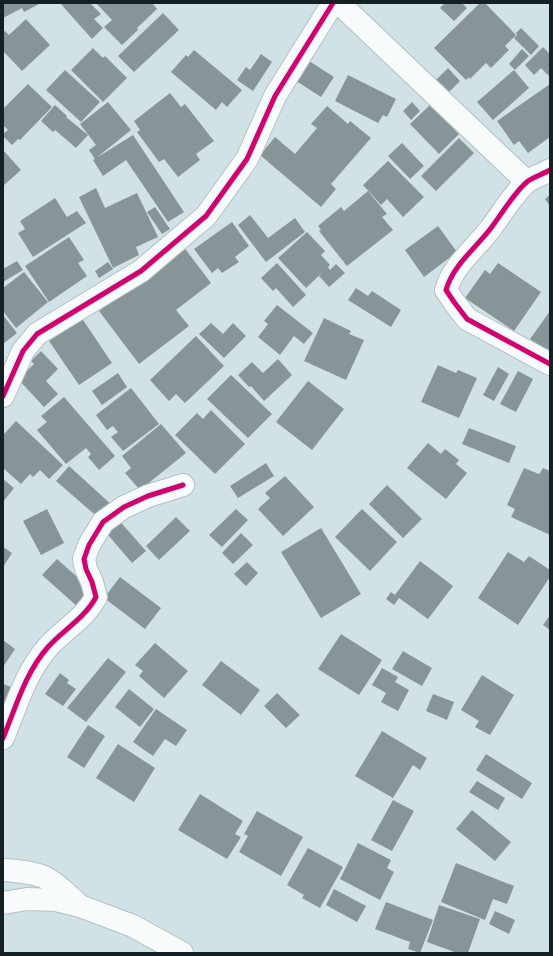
<svg xmlns="http://www.w3.org/2000/svg" width="553" height="956" viewBox="0 0 553 956" font-family="'Public Sans',sans-serif">
<rect width="100%" height="100%" fill="#d1e2e7"/>
<!-- building -->
<path fill="#889598" d="M 3,3 L 41,3 L 24,12 L 22,8 L 3,18 Z
M 60,3 L 90,3 L 101,14 L 94,19 L 103,28 L 92,39 Z
M 96,3 L 152,3 L 157,9 L 137,28 L 138,30 L 122,45 L 104,27 L 112,20 Z
M 445,3 L 462,3 L 467,8 L 454,21 L 440,8 Z
M 480,3 L 485,3 L 516,35 L 505,46 L 509,50 L 491,68 L 486,63 L 470,79 L 469,77 L 466,80 L 434,48 Z
M 163,13 L 179,30 L 134,72 L 118,56 Z
M 26,19 L 50,45 L 22,71 L 3,51 L 3,33 L 5,31 L 9,35 Z
M 521,28 L 539,46 L 531,55 L 514,38 L 517,35 L 516,33 Z
M 543,47 L 550,54 L 550,77 L 541,68 L 534,75 L 525,65 Z
M 93,48 L 103,58 L 105,56 L 127,78 L 103,102 L 71,70 Z
M 522,49 L 529,56 L 515,70 L 509,64 Z
M 194,50 L 242,90 L 227,107 L 222,102 L 216,110 L 171,72 L 186,55 L 188,57 Z
M 261,54 L 272,62 L 253,91 L 237,80 L 246,67 L 250,70 Z
M 303,57 L 334,77 L 321,97 L 290,77 Z
M 448,68 L 460,81 L 446,95 L 434,82 Z
M 65,70 L 100,102 L 81,122 L 46,90 Z
M 514,70 L 529,88 L 493,120 L 477,102 Z
M 348,75 L 396,99 L 387,117 L 383,115 L 378,123 L 335,101 Z
M 28,84 L 52,107 L 20,140 L 18,139 L 12,145 L 3,136 L 3,134 L 8,130 L 3,125 L 3,109 Z
M 550,84 L 550,137 L 528,153 L 519,141 L 514,145 L 497,121 Z
M 170,93 L 181,107 L 185,104 L 214,141 L 196,154 L 200,160 L 178,177 L 164,159 L 159,162 L 137,132 L 140,130 L 134,121 Z
M 108,102 L 131,130 L 95,159 L 89,150 L 96,145 L 80,124 Z
M 412,102 L 420,111 L 411,120 L 403,111 Z
M 55,105 L 67,116 L 66,117 L 88,135 L 76,148 L 55,130 L 53,132 L 41,121 Z
M 430,105 L 459,134 L 439,154 L 410,124 Z
M 327,106 L 348,124 L 350,121 L 371,138 L 331,184 L 336,189 L 321,207 L 260,155 L 275,137 L 295,154 L 317,128 L 311,124 Z
M 133,135 L 184,212 L 168,222 L 126,160 L 103,176 L 93,160 Z
M 459,138 L 474,153 L 436,191 L 421,176 Z
M 402,143 L 424,166 L 410,179 L 388,156 Z
M 3,150 L 21,170 L 3,186 Z
M 388,161 L 424,197 L 403,217 L 387,199 L 381,205 L 363,185 Z
M 96,188 L 105,208 L 137,193 L 158,237 L 136,247 L 139,255 L 113,268 L 79,197 Z
M 368,191 L 387,214 L 382,217 L 393,230 L 347,266 L 319,231 L 321,230 L 318,226 L 341,207 L 344,211 Z
M 550,195 L 550,206 L 545,199 Z
M 55,198 L 67,217 L 77,211 L 86,223 L 33,257 L 18,233 L 25,229 L 20,221 Z
M 155,207 L 170,229 L 162,234 L 147,212 Z
M 250,215 L 268,238 L 295,218 L 305,232 L 266,262 L 238,225 Z
M 232,222 L 249,246 L 235,257 L 239,262 L 222,273 L 218,268 L 212,273 L 194,249 Z
M 438,226 L 457,252 L 424,277 L 405,250 Z
M 307,232 L 325,251 L 321,255 L 330,265 L 328,267 L 330,270 L 336,264 L 345,273 L 329,287 L 319,276 L 327,268 L 306,288 L 278,258 Z
M 69,237 L 84,260 L 78,263 L 87,276 L 49,302 L 25,266 Z
M 183,246 L 211,283 L 176,310 L 189,326 L 139,364 L 99,311 Z
M 17,261 L 23,270 L 3,282 L 3,269 Z
M 108,262 L 113,269 L 99,278 L 95,271 Z
M 277,263 L 306,295 L 293,307 L 276,288 L 273,291 L 261,278 Z
M 498,263 L 541,292 L 514,331 L 465,298 L 485,270 L 490,274 Z
M 24,272 L 48,302 L 16,328 L 3,311 L 3,288 Z
M 356,288 L 368,296 L 372,291 L 401,310 L 391,327 L 348,300 Z
M 277,305 L 313,333 L 304,344 L 294,336 L 280,355 L 258,337 L 268,324 L 264,321 Z
M 550,311 L 550,353 L 530,339 Z
M 79,314 L 112,363 L 79,385 L 49,341 L 69,328 L 66,323 Z
M 3,315 L 17,333 L 3,344 Z
M 324,318 L 351,331 L 349,334 L 364,340 L 346,380 L 304,361 Z
M 211,323 L 223,334 L 233,323 L 246,336 L 224,358 L 199,334 Z
M 196,336 L 224,366 L 185,403 L 176,394 L 169,401 L 150,380 Z
M 41,351 L 58,369 L 46,381 L 58,394 L 44,407 L 18,379 L 34,364 L 31,361 Z
M 278,359 L 292,375 L 264,401 L 251,386 L 249,387 L 238,375 L 252,362 L 263,373 Z
M 438,365 L 456,373 L 458,370 L 477,378 L 459,418 L 421,402 Z
M 498,367 L 509,374 L 494,401 L 483,395 Z
M 518,371 L 533,379 L 516,412 L 500,404 Z
M 118,373 L 127,387 L 102,405 L 92,391 Z
M 231,375 L 272,414 L 248,438 L 207,399 Z
M 308,381 L 344,409 L 312,450 L 276,422 Z
M 131,388 L 159,424 L 123,451 L 111,437 L 118,432 L 113,426 L 107,430 L 96,415 Z
M 64,397 L 115,456 L 99,470 L 88,457 L 91,454 L 86,448 L 66,464 L 37,430 L 47,422 L 41,416 Z
M 211,410 L 245,444 L 215,474 L 175,435 L 197,413 L 203,419 Z
M 16,421 L 63,465 L 49,479 L 40,470 L 33,477 L 30,474 L 21,484 L 3,468 L 3,435 Z
M 161,424 L 186,453 L 140,490 L 125,473 L 131,468 L 122,456 Z
M 469,428 L 516,446 L 509,463 L 462,444 Z
M 428,443 L 441,454 L 445,449 L 459,460 L 456,464 L 467,473 L 446,499 L 407,468 Z
M 266,463 L 274,476 L 238,498 L 230,486 Z
M 69,466 L 113,506 L 101,520 L 56,481 Z
M 524,468 L 539,474 L 543,468 L 550,471 L 550,535 L 511,517 L 515,509 L 507,505 Z
M 285,476 L 314,507 L 283,536 L 258,509 L 270,498 L 265,493 Z
M 3,479 L 14,488 L 3,502 Z
M 387,485 L 422,519 L 403,538 L 369,504 Z
M 47,509 L 64,543 L 41,555 L 23,521 Z
M 236,509 L 248,520 L 222,547 L 209,535 Z
M 362,509 L 397,542 L 370,571 L 335,537 Z
M 116,517 L 146,551 L 132,563 L 103,529 Z
M 176,517 L 190,531 L 159,560 L 146,546 Z
M 321,528 L 361,594 L 321,618 L 281,552 Z
M 241,533 L 253,545 L 233,564 L 222,553 Z
M 3,547 L 12,553 L 3,567 Z
M 508,552 L 524,562 L 529,556 L 550,570 L 550,577 L 518,625 L 478,598 Z
M 57,559 L 94,592 L 79,608 L 42,575 Z
M 420,561 L 453,586 L 428,619 L 399,598 L 394,605 L 386,599 L 391,592 L 395,595 Z
M 247,562 L 258,573 L 246,586 L 234,574 Z
M 120,577 L 161,608 L 145,629 L 104,598 Z
M 550,615 L 550,630 L 543,625 Z
M 341,634 L 382,660 L 359,695 L 318,669 Z
M 3,640 L 15,649 L 3,667 Z
M 155,643 L 188,671 L 164,698 L 139,676 L 143,671 L 135,665 Z
M 403,651 L 432,668 L 422,686 L 392,669 Z
M 108,658 L 126,672 L 86,722 L 67,708 Z
M 221,661 L 260,690 L 241,715 L 202,685 Z
M 382,668 L 398,677 L 395,682 L 409,690 L 398,711 L 381,702 L 386,693 L 372,685 Z
M 60,673 L 69,680 L 67,683 L 76,689 L 63,706 L 45,694 Z
M 482,675 L 514,695 L 490,735 L 475,727 L 479,721 L 461,710 Z
M 3,684 L 14,688 L 3,718 Z
M 129,689 L 154,709 L 140,727 L 115,707 Z
M 277,693 L 300,715 L 286,728 L 264,706 Z
M 433,694 L 454,702 L 447,720 L 426,711 Z
M 156,709 L 187,730 L 176,746 L 165,739 L 153,756 L 133,742 Z
M 88,725 L 105,736 L 84,768 L 67,757 Z
M 382,731 L 427,758 L 420,770 L 413,765 L 393,798 L 355,776 Z
M 118,744 L 155,768 L 134,802 L 96,778 Z
M 486,754 L 532,783 L 522,799 L 476,770 Z
M 477,781 L 505,798 L 498,810 L 469,792 Z
M 200,794 L 243,821 L 235,834 L 241,837 L 227,859 L 178,830 Z
M 393,800 L 414,811 L 392,851 L 371,840 Z
M 472,810 L 511,842 L 495,861 L 456,829 Z
M 257,811 L 303,837 L 281,876 L 239,852 L 248,836 L 244,834 Z
M 358,843 L 391,860 L 387,868 L 394,872 L 380,900 L 340,879 Z
M 308,848 L 343,867 L 320,908 L 302,898 L 304,895 L 287,885 Z
M 456,863 L 514,886 L 507,904 L 493,899 L 485,920 L 441,902 Z
M 334,889 L 366,906 L 357,922 L 326,905 Z
M 386,902 L 433,920 L 420,953 L 408,949 L 410,942 L 375,929 Z
M 439,905 L 480,919 L 468,953 L 457,953 L 427,942 Z
M 495,911 L 515,920 L 509,934 L 489,924 Z"/>
<g fill="none" stroke-linecap="round" stroke-linejoin="round">
<!-- street casing -->
<g stroke="#b3c0c4" stroke-width="24">
<path id="street" d="M 339,3 L 527,182
M 550,170 C 543,174 534,177 528,181 C 515,191 501,215 491,228 C 476,248 453,265 446,290 L 454,302 L 467,319 L 550,364
M 3,396 L 23,351 L 37,334 L 141,271 L 206,216 L 247,159 L 275,96 L 333,3
M 3,738 C 16,707 25,673 48,647 C 63,630 85,618 96,597 L 92,582 L 86,569 L 84,559 L 89,545 L 103,522 L 124,507 L 148,496 L 183,485
M 3,870 C 17,871 33,872 46,878 C 58,884 69,896 79,905
M 3,903 L 27,899 L 56,900 L 80,906 L 133,926 L 182,953"/>
</g>
<!-- street -->
<use href="#street" stroke="#f8fbfb" stroke-width="22"/>
<!-- cycleway casing -->
<g stroke="#d5f5fd" stroke-width="8">
<path id="cycleway" d="M 550,170 C 543,174 534,177 528,181 C 515,191 501,215 491,228 C 476,248 453,265 446,290 L 454,302 L 467,319 L 550,364
M 3,396 L 23,351 L 37,334 L 141,271 L 206,216 L 247,159 L 275,96 L 333,3
M 3,738 C 16,707 25,673 48,647 C 63,630 85,618 96,597 L 92,582 L 86,569 L 84,559 L 89,545 L 103,522 L 124,507 L 148,496 L 183,485"/>
</g>
<!-- cycleway -->
<use href="#cycleway" stroke="#d6006c" stroke-width="5"/>
</g>
<!-- border -->
<rect width="553" height="956" fill="none" stroke="#142023" stroke-width="8"/>
</svg>
